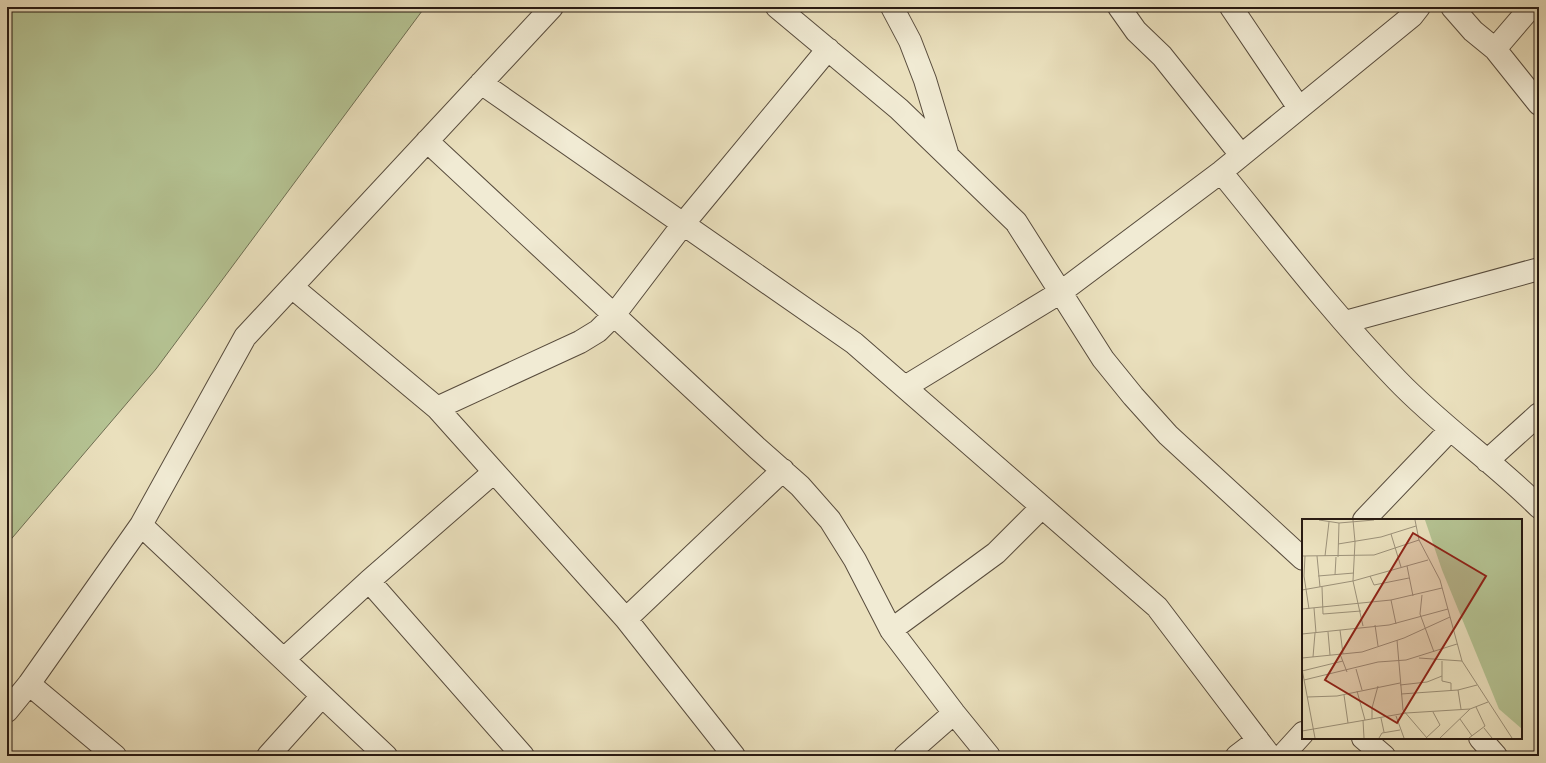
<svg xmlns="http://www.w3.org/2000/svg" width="1546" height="763" viewBox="0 0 1546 763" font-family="'IM FELL English',serif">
<rect width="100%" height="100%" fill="#eae0bd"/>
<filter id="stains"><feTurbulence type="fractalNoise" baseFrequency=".005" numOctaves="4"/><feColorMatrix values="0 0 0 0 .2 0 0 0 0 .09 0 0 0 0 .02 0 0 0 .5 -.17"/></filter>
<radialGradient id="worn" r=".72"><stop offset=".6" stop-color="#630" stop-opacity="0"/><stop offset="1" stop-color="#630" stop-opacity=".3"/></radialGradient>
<!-- green -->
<path fill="#b5c393" stroke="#6e6e52" d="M 7,7 L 425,7 L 156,369 L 7,544 Z"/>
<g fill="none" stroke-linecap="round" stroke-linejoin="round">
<!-- minor casing -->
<g stroke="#584c3d" stroke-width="24">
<path id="minor" d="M 777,7 L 899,109 L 1016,222 L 1103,359 L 1133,396 L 1168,435 L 1303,559
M 892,7 L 910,41 L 925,80 L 947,153
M 1119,7 L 1136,31 L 1162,56 L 1241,155
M 1231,7 L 1299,108
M 1452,7 L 1473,31 L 1495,49 L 1539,104
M 1495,49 L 1531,7
M 481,83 L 854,343 L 1157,607 L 1270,756
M 427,141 L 757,448 L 800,486 L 830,520 L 855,560 L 891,630 L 954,713 L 989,756
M 1221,172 C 1278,242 1334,315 1397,380 C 1441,426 1494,462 1539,507
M 292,287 L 437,408 L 626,619 L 734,756
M 1345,322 L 1539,269
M 905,387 L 1061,292 L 1221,172 L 1412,16 L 1419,7
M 437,408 L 580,342 L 598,331 L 614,315 L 684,223 L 828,49
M 1487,461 L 1539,414
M 1364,520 L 1450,430
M 141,525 L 386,756
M 369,581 L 523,756
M 626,619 L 783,470
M 891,630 L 996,553 L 1042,507
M 284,659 L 369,581 L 494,472
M 29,684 L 115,756
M 7,711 L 29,684 L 141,525 L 245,337 L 552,7
M 1363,738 L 1384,756
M 1480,738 L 1496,756
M 268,756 L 322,696
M 905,756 L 954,713
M 1237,756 L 1258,740
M 1282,756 L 1303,733"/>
</g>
<!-- minor -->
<use href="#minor" stroke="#f1ebd4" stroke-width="22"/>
</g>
<!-- overview -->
<g transform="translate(1302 519)">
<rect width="220" height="220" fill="#eae0bd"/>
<path d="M 123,1 L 220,1 L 220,210 L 197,190 L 140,51 Z" fill="#b5c393"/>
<path fill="none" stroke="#9c9179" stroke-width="1" d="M 17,1 L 37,4 L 72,1M 113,1 L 117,21 L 138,61 L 160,142 L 210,219M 89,15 L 99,48M 36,25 L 79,18 L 114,7M 0,37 L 72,36 L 117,21M 3,37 L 2,57 L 7,90M 15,37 L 18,68M 23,37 L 27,3M 36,38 L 37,4M 105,47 L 111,77M 33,56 L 34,38M 16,57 L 52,54M 68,57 L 72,66 L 107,59M 20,68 L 21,95 L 59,92M 0,71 L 51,62 L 53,23 L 51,1M 120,76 L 118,95 L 132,133M 89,81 L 94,105M 12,89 L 14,114M 0,90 L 89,81 L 140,69M 73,106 L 76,127M 61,107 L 51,62 L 126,41M 38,111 L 41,135M 26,113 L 28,136M 0,115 L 87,106 L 146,90M 95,121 L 101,191 L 125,219M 38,135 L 45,153M 11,138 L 13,114M 0,139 L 60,133 L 102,119 L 148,98M 117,139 L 160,142M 140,142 L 140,162 L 149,164 L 149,172M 0,150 L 13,219M 54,150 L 60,171M 0,152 L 41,142M 2,161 L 76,143 L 104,141 L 155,125M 98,166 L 125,163 L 140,157M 156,171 L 159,190M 55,172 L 63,201M 99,175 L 156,171 L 175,166M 42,176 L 46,204M 5,178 L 35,177 L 98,164M 94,197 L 102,219M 79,199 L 82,213M 70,200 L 70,189 L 76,167M 158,200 L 170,217M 61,201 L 62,219M 182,209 L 190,219M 0,212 L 104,194 L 168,190 L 186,183M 77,219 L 80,214 L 98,211M 124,219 L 138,206 L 131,193M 138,219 L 168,190M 167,219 L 183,207 L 174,188"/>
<path fill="#8f2418" fill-opacity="0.15" stroke="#8f2418" stroke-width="2" d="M 111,14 L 184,57 L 95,204 L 23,161 Z"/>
<rect width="220" height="220" fill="none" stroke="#281a12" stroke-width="2"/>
</g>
<!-- margin -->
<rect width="1546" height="763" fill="none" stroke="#eae0bd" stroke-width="24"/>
<rect x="8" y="8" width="1530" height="747" fill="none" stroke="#281a12" stroke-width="2"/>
<rect x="12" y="12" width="1522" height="739" fill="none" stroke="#281a12"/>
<rect width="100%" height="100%" filter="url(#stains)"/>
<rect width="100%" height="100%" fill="url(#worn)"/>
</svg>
